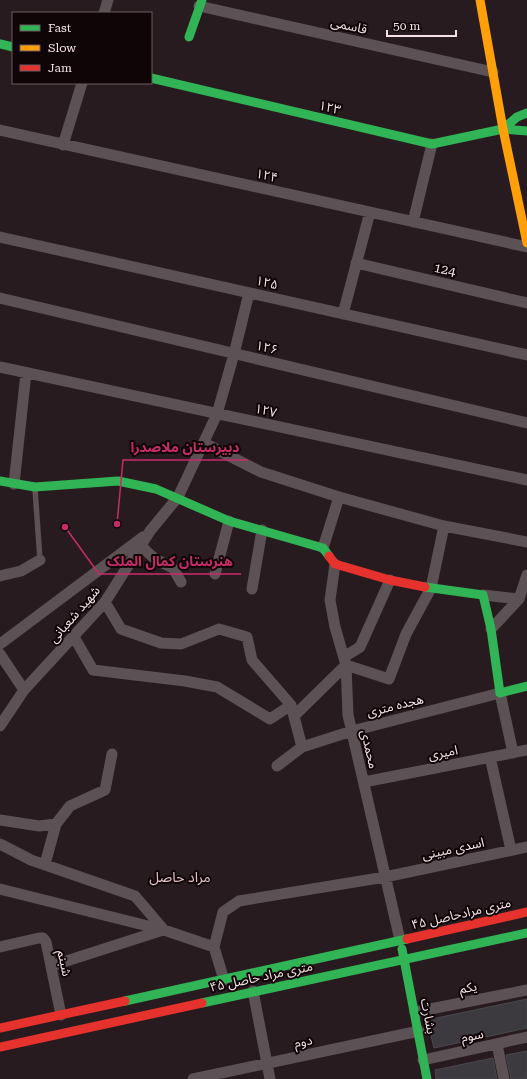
<svg xmlns="http://www.w3.org/2000/svg" width="527" height="1079" viewBox="0 0 527 1079" font-family="'Roboto Serif','Noto Sans Arabic',serif">
<rect width="100%" height="100%" fill="#281b1f"/>
<!-- building -->
<path fill="#3c3a3f" stroke="#49494d" d="M 527,999 L 527,1028 L 434,1048 L 427,1020 Z
M 527,1051 L 527,1079 L 511,1079 L 506,1055 Z
M 493,1058 L 497,1079 L 436,1079 L 435,1070 Z"/>
<g fill="none" stroke-linecap="round" stroke-linejoin="round">
<!-- lane -->
<path stroke="#5c5154" stroke-width="5.5" d="M 35,489 L 40,560"/>
<!-- street -->
<path stroke="#5c5154" stroke-width="11" d="M 199,6 L 493,72
M 104,13 L 108,0
M 0,130 L 527,247
M 63,145 L 82,83
M 413,222 L 432,144
M 0,237 L 527,355
M 356,263 L 527,303
M 0,298 L 527,423
M 343,314 L 370,212
M 0,367 L 527,480
M 204,443 L 261,472 L 339,497
M 14,484 L 26,373
M 141,546 L 155,559 L 173,568 L 181,582
M 323,548 L 339,497 L 444,526 L 527,542
M 335,564 L 330,600 L 335,627 L 346,665 L 348,715 L 400,940
M 215,574 L 229,521
M 0,576 L 21,571 L 40,560
M 252,589 L 262,530
M 483,595 L 519,599 L 491,629
M 519,599 L 527,575
M 105,602 L 121,629 L 161,643 L 181,644 L 219,629 L 247,637 L 252,660 L 291,705 L 302,747
M 74,637 L 93,670 L 185,681 L 217,687 L 270,719 L 291,705
M 0,644 L 143,537
M 0,654 L 24,690
M 344,657 L 360,647 L 390,580
M 294,716 L 346,665 L 389,679 L 406,634 L 431,588 L 444,526
M 0,726 L 24,690 L 105,602 L 150,531 L 178,497 L 217,414 L 234,354 L 249,293
M 490,757 L 511,850
M 277,766 L 302,747 L 352,731 L 500,693 L 513,753
M 364,782 L 527,750
M 0,820 L 39,826 L 56,824 L 70,806 L 105,790 L 112,754
M 0,844 L 31,860 L 135,896 L 164,930
M 45,864 L 56,824
M 0,889 L 164,930 L 214,947 L 224,980
M 0,947 L 39,938 L 43,938 L 46,942 L 61,1015
M 214,947 L 223,912 L 239,901 L 385,877 L 527,847
M 51,966 L 163,930
M 253,991 L 270,1079
M 415,1012 L 527,990
M 497,1044 L 504,1079
M 423,1060 L 527,1037
M 193,1079 L 419,1031"/>
<!-- fast -->
<path stroke="#30b455" stroke-width="9" d="M 189,37 L 202,0
M 0,44 L 13,47
M 151,78 L 432,144 L 503,129 L 527,131
M 503,129 L 517,117 L 527,113
M 0,481 L 35,487 L 118,481 L 156,489 L 229,521 L 323,548 L 329,556
M 425,587 L 483,595 L 491,629 L 500,693 L 527,686
M 402,949 L 427,1079
M 125,1001 L 407,939
M 202,1003 L 527,933"/>
<!-- slow -->
<path stroke="#ff9f0a" stroke-width="9" d="M 480,0 L 503,129 L 527,243"/>
<!-- jam -->
<path stroke="#e5322d" stroke-width="9" d="M 329,556 L 335,564 L 390,580 L 425,587
M 407,939 L 527,912
M 0,1028 L 125,1001
M 0,1047 L 202,1003"/>
</g>
<g text-anchor="middle" stroke-width="4" stroke-linejoin="round" paint-order="stroke">
<!-- street labels -->
<g font-size="13" fill="#f4e2e6" stroke="#0f0507">
<text transform="translate(349 25) rotate(13)" y="5">قاسمی</text>
<text transform="translate(330 107) rotate(13)" y="5">۱۲۳</text>
<text transform="translate(267 175) rotate(12)" y="5">۱۲۴</text>
<text transform="translate(445 269) rotate(13)" y="5">124</text>
<text transform="translate(267 282) rotate(13)" y="5">۱۲۵</text>
<text transform="translate(267 347) rotate(13)" y="5">۱۲۶</text>
<text transform="translate(266 410) rotate(12)" y="5">۱۲۷</text>
<text transform="translate(74 614) rotate(-49)" y="5">شهید شعبانی</text>
<text transform="translate(395 705) rotate(-14)" y="5">هجده متری</text>
<text transform="translate(370 749) rotate(77)" y="5">محمدی</text>
<text transform="translate(443 752) rotate(-11)" y="5">امیری</text>
<text transform="translate(453 848) rotate(-12)" y="5">اسدی مبینی</text>
<text transform="translate(461 913) rotate(-13)" y="5">۴۵ متری مرادحاصل</text>
<text transform="translate(65 963) rotate(78)" y="5">شبنم</text>
<text transform="translate(261 976) rotate(-12)" y="5">۴۵ متری مراد حاصل</text>
<text transform="translate(468 987) rotate(-11)" y="5">یکم</text>
<text transform="translate(429 1016) rotate(79)" y="5">بشارت</text>
<text transform="translate(472 1035) rotate(-12)" y="5">سوم</text>
<text transform="translate(303 1041) rotate(-12)" y="5">دوم</text>
</g>
<!-- neighbourhood labels -->
<g font-size="14" fill="#e4c1c8" stroke="#0f0507">
<text x="180" y="882">مراد حاصل</text>
</g>
</g>
<!-- callouts -->
<path fill="none" stroke="#c72c69" stroke-width="1.5" d="M117 524L123 460H248M65 527L99 574H241"/>
<g fill="#c72c69" stroke="#0f0507" stroke-width="1.5">
<circle cx="117" cy="524" r="4"/>
<circle cx="65" cy="527" r="4"/>
</g>
<g font-size="14" text-anchor="middle" font-weight="bold" fill="#c72c69" stroke="#0f0507" stroke-width="4" stroke-linejoin="round" paint-order="stroke">
<text x="185" y="452">دبیرستان ملاصدرا</text>
<text x="170" y="566">هنرستان کمال الملک</text>
</g>
<!-- legend -->
<rect x="12" y="12" width="140" height="72" fill="#0f0507" stroke="#6b5d60"/>
<rect x="20" y="25" width="20" height="6" fill="#30b455" stroke="#6b5d60"/>
<text x="48" y="32" font-size="12" fill="#f4e2e6">Fast</text>
<rect x="20" y="45" width="20" height="6" fill="#ff9f0a" stroke="#6b5d60"/>
<text x="48" y="52" font-size="12" fill="#f4e2e6">Slow</text>
<rect x="20" y="65" width="20" height="6" fill="#e5322d" stroke="#6b5d60"/>
<text x="48" y="72" font-size="12" fill="#f4e2e6">Jam</text>
<!-- scale -->
<path d="M387 30v6h69v-6" fill="none" stroke="#f4e2e6" stroke-width="2"/>
<text x="393" y="30" font-size="12" fill="#f4e2e6" stroke="#0f0507" stroke-width="3" paint-order="stroke">50 m</text>
</svg>
